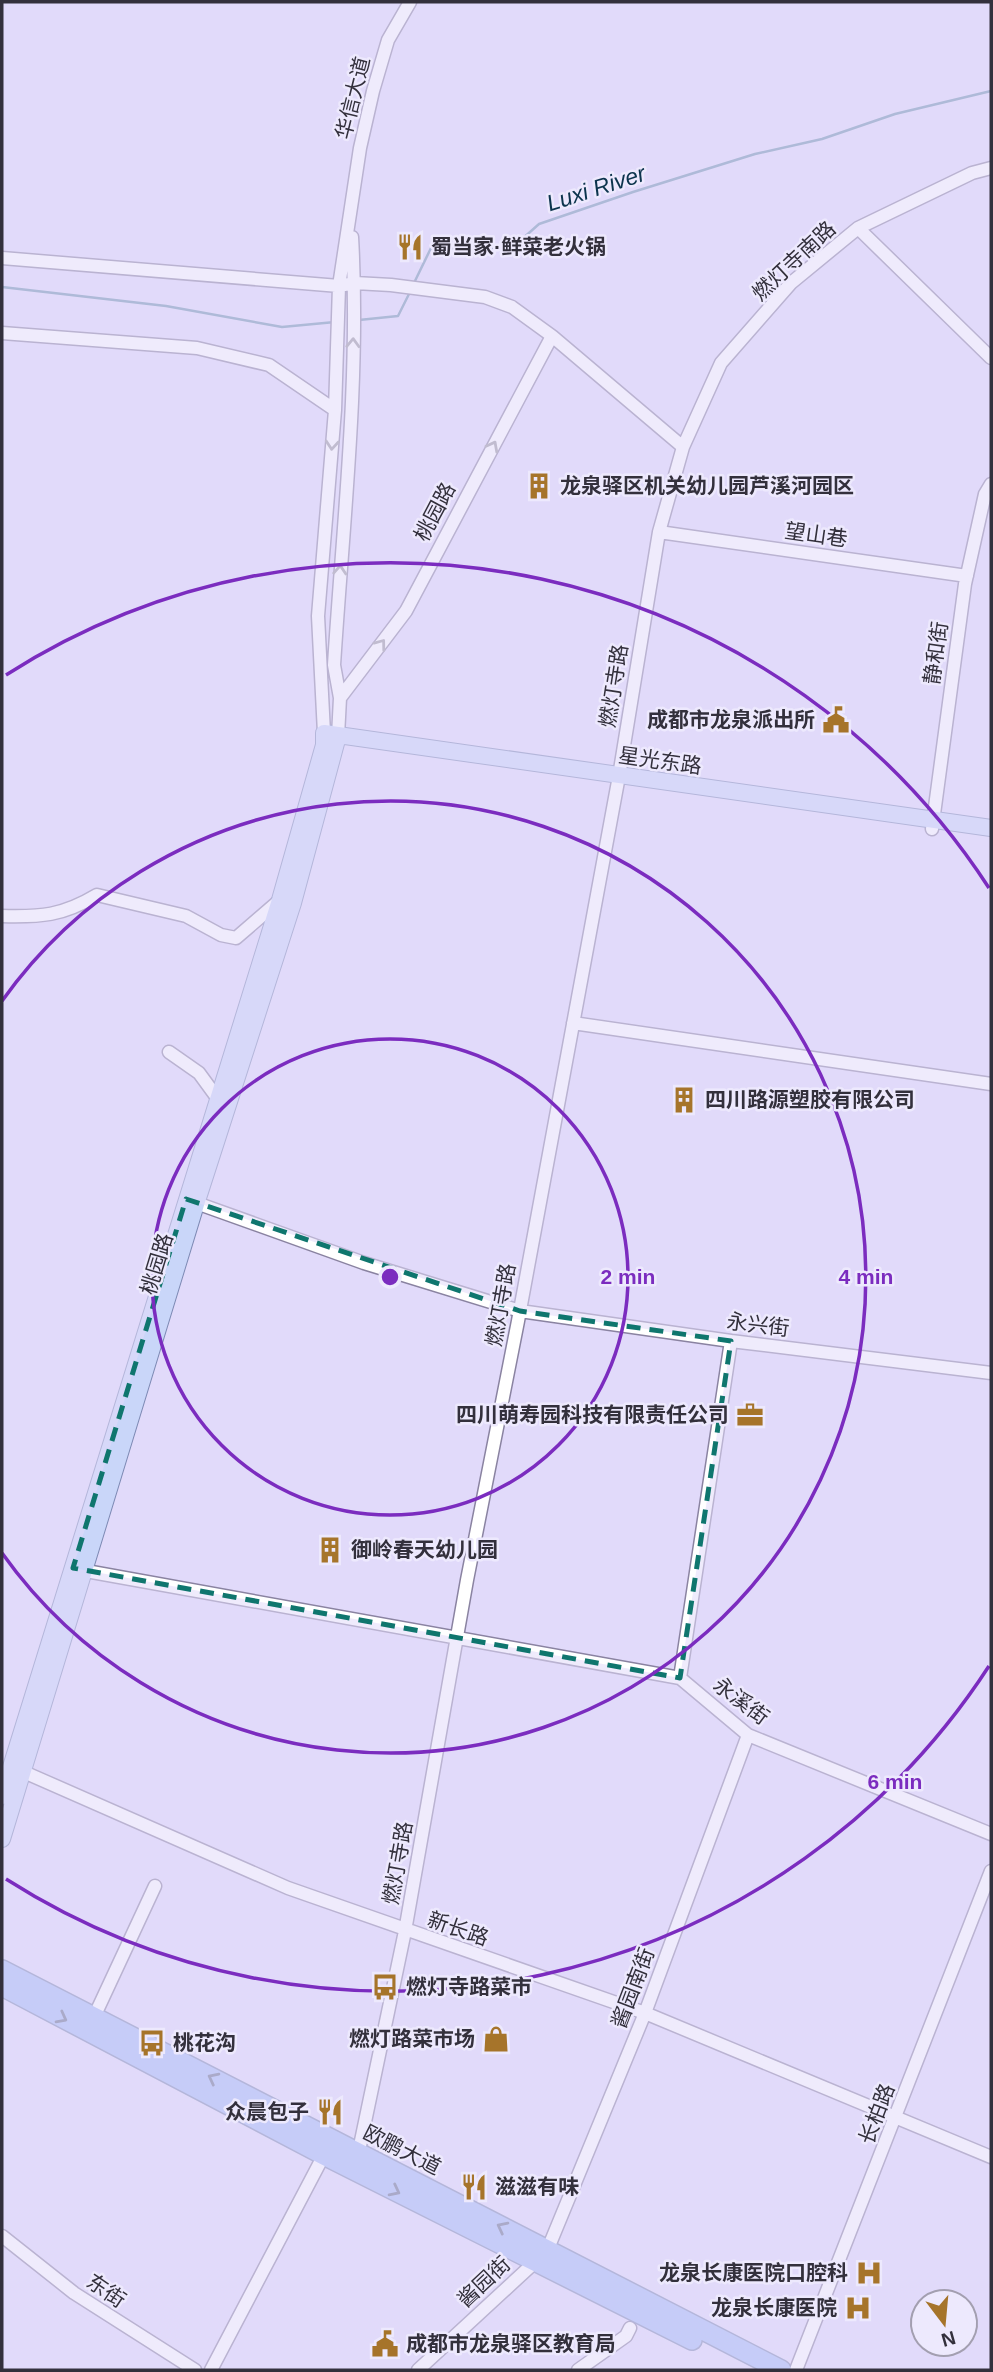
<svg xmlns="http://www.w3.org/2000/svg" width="993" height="2372" viewBox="0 0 993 2372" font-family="Arial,'Noto Sans SC',sans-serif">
<rect width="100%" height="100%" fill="#e1dafa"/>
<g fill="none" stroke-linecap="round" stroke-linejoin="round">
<!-- stream -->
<path stroke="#7092af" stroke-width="2.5" d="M 414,283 L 431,248 L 511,249 L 539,224 L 633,192 L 755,154 L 822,139 L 895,114 L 991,91
M 2,287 L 166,306 L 282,327 L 335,322
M 359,320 L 398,316 L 410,292"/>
<!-- minor casing -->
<g stroke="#8a83a1" stroke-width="15">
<path id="minor" d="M 858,228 L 991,358
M 2,258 L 339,286 L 355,283 L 391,285 L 485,297 L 512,307 L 552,336 L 683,447
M 2,333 L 197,348 L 269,365 L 335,410
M 659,532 L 967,576
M 340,698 L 406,611 L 552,336
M 324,733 L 318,616 L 335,410 L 339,286 L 360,148 L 373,91 L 388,40 L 410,2
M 338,736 L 340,698 L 334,665 C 343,523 360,379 352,237
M 932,829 L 965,584 L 985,494 L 991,484
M 2,916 C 41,917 62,916 97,895 L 186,916 L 221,935 L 236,938 L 280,900
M 573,1023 L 991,1084
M 169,1052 L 199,1073 L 218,1099
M 188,1200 L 364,1263 L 520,1311 L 731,1341 L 991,1373
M 75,1569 L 680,1678 L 748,1735 L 991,1834
M 680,1678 L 731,1341
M 17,1769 L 288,1888 L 645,2013 L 991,2157
M 94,2017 L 155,1886
M 357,2160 L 405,1931 L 467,1580 L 518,1321 L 619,776 L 659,532 L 683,447 L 721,363 L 791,283 L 858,228 L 972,173 L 991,168
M 2,2236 L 74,2293 L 195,2370
M 211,2370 L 326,2151
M 418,2370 L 547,2251 L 645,2013 L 748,1735
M 578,2370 L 626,2336 L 630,2328
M 796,2370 L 991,1871"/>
</g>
<!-- major casing -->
<g stroke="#7d8ab4" stroke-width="18">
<path id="major" d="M 2,1796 L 280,900 L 324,745 L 324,733 L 991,828
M 2,1839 L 197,1201 L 293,903 L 338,736"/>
</g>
<!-- highway casing -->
<g stroke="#7d8ab4" stroke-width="22">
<path id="highway" d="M 2,1970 L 781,2370
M 2,1986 L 324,2155 L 692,2340"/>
</g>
<!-- minor -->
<use href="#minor" stroke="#fff" stroke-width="12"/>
<!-- major -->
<use href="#major" stroke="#c9d6f9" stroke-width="16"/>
<!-- highway -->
<use href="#highway" stroke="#a5bbf5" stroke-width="19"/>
</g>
<!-- one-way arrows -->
<defs><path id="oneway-chevron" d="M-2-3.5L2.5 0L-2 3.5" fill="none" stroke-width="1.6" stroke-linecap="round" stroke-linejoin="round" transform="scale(1.75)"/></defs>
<g stroke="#99989e">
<use href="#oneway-chevron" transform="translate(353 343) rotate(-88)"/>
<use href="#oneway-chevron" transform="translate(332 445) rotate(95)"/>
<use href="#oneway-chevron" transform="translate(493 446) rotate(-62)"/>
<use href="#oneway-chevron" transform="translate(340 570) rotate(-86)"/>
<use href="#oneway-chevron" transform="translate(381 644) rotate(-53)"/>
</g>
<g stroke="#666f8f">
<use href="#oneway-chevron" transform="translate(62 2018) rotate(28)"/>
<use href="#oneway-chevron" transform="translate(213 2078) rotate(-153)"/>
<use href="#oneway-chevron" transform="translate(395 2191) rotate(27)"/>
<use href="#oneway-chevron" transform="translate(502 2227) rotate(-153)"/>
</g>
<!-- marked area -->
<path d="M0 0H993V2372H0ZM 186,1199 L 520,1311 L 731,1341 L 680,1678 L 73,1568 Z" fill="#e1dafa" fill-opacity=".55" fill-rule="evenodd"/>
<path fill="none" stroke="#0f766e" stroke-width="5" stroke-dasharray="14 9" stroke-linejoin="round" d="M 186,1199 L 520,1311 L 731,1341 L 680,1678 L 73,1568 Z"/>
<!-- distance rings -->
<g fill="none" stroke="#7b2cbf" stroke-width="3.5">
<circle cx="390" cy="1277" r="238"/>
<path d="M2 1001A476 476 0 1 1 2 1553"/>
<path d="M989 1666A714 714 0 0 1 6 1879M6 675A714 714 0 0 1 989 888"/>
</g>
<!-- icons -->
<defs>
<g id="restaurant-bare" transform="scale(2.1)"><path d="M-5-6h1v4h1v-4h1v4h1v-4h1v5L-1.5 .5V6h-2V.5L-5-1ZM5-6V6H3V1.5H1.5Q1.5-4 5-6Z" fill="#a6742a" stroke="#ede9fd" stroke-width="2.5" paint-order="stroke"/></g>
<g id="building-bare" transform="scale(2.1)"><path d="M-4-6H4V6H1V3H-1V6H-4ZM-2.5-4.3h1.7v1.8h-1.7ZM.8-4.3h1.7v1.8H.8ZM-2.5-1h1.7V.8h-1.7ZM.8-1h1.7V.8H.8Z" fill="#a6742a" stroke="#ede9fd" stroke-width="2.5" paint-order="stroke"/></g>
<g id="civic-bare" transform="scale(2.1)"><path d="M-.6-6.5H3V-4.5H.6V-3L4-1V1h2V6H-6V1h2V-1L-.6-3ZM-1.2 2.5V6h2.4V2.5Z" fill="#a6742a" stroke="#ede9fd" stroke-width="2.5" paint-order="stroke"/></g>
<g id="office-bare" transform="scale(2.1)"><path d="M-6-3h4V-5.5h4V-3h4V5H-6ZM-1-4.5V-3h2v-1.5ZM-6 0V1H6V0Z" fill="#a6742a" stroke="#ede9fd" stroke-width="2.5" paint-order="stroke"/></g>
<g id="bus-bare" transform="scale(2.1)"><path d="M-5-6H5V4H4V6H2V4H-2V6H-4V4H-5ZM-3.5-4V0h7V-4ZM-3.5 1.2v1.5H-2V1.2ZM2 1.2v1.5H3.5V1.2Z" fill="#a6742a" stroke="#ede9fd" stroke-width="2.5" paint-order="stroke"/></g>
<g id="shop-bare" transform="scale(2.1)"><path d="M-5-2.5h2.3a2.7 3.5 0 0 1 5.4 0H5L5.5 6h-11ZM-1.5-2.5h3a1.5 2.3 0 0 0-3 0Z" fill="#a6742a" stroke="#ede9fd" stroke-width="2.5" paint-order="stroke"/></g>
<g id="hospital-bare" transform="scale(2.1)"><path d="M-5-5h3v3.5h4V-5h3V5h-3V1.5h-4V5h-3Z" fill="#a6742a" stroke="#ede9fd" stroke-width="2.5" paint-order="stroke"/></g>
</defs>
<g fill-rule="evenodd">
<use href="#restaurant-bare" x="410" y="247"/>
<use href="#building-bare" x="539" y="486"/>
<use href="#civic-bare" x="836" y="720"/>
<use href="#building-bare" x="684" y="1100"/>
<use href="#office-bare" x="750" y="1415"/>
<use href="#building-bare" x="330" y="1550"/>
<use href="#bus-bare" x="385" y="1987"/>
<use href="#shop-bare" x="496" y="2039"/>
<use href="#bus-bare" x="152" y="2043"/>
<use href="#restaurant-bare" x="330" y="2112"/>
<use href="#restaurant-bare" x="474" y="2187"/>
<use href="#hospital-bare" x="869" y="2273"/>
<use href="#hospital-bare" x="858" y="2308"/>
<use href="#civic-bare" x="385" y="2344"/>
</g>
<g text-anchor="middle" stroke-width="5" stroke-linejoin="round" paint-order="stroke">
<!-- street labels -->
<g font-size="21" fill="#33303c" stroke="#ede9fd">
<text transform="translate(353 98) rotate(-76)" y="7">华信大道</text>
<text transform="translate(794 261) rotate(-43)" y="7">燃灯寺南路</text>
<text transform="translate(435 512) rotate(-62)" y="7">桃园路</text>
<text transform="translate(816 535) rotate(8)" y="7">望山巷</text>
<text transform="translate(936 653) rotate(-82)" y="7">静和街</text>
<text transform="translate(614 686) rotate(-81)" y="7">燃灯寺路</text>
<text transform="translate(660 761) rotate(8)" y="7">星光东路</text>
<text transform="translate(157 1264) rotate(-73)" y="7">桃园路</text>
<text transform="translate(501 1305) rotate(-80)" y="7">燃灯寺路</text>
<text transform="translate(758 1325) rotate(7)" y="7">永兴街</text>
<text transform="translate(741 1701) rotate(37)" y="7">永溪街</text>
<text transform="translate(398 1863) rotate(-80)" y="7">燃灯寺路</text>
<text transform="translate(458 1929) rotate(19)" y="7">新长路</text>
<text transform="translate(633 1988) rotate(-69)" y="7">酱园南街</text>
<text transform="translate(877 2114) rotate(-69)" y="7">长柏路</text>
<text transform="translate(402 2150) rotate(27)" y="7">欧鹏大道</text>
<text transform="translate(484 2282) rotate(-43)" y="7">酱园街</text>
<text transform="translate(106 2291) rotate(34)" y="7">东街</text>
</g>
<!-- poi labels -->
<g font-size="21" font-weight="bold" fill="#33303c" stroke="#ede9fd" text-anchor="start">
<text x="431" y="254">蜀当家·鲜菜老火锅</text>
<text x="560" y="493">龙泉驿区机关幼儿园芦溪河园区</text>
<text x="815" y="727" text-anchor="end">成都市龙泉派出所</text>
<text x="705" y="1107">四川路源塑胶有限公司</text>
<text x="729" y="1422" text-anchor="end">四川萌寿园科技有限责任公司</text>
<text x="351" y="1557">御岭春天幼儿园</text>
<text x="406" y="1994">燃灯寺路菜市</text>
<text x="475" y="2046" text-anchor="end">燃灯路菜市场</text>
<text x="173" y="2050">桃花沟</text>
<text x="309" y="2119" text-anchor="end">众晨包子</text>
<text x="495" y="2194">滋滋有味</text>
<text x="848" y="2280" text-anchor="end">龙泉长康医院口腔科</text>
<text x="837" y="2315" text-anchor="end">龙泉长康医院</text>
<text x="406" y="2351">成都市龙泉驿区教育局</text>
</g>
<!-- water labels -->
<g font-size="23" font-style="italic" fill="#0c344d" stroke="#ede9fd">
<text transform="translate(596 188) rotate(-18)" y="8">Luxi River</text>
</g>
</g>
<circle cx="390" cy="1277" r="10" fill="#7b2cbf" stroke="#ede9fd" stroke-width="3.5"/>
<g font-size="21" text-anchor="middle" font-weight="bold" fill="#7b2cbf" stroke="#ede9fd" stroke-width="5" stroke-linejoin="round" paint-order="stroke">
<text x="628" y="1284">2 min</text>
<text x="866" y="1284">4 min</text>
<text x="895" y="1789">6 min</text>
</g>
<!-- border -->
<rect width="993" height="2372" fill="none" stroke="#33303c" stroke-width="7"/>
<!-- north arrow -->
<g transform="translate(944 2323) rotate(164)"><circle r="33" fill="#ede9fd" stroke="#a39fb0" stroke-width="2"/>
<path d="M0-5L12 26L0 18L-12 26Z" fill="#a6742a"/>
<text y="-10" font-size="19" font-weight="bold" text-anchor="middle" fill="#33303c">N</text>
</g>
</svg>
